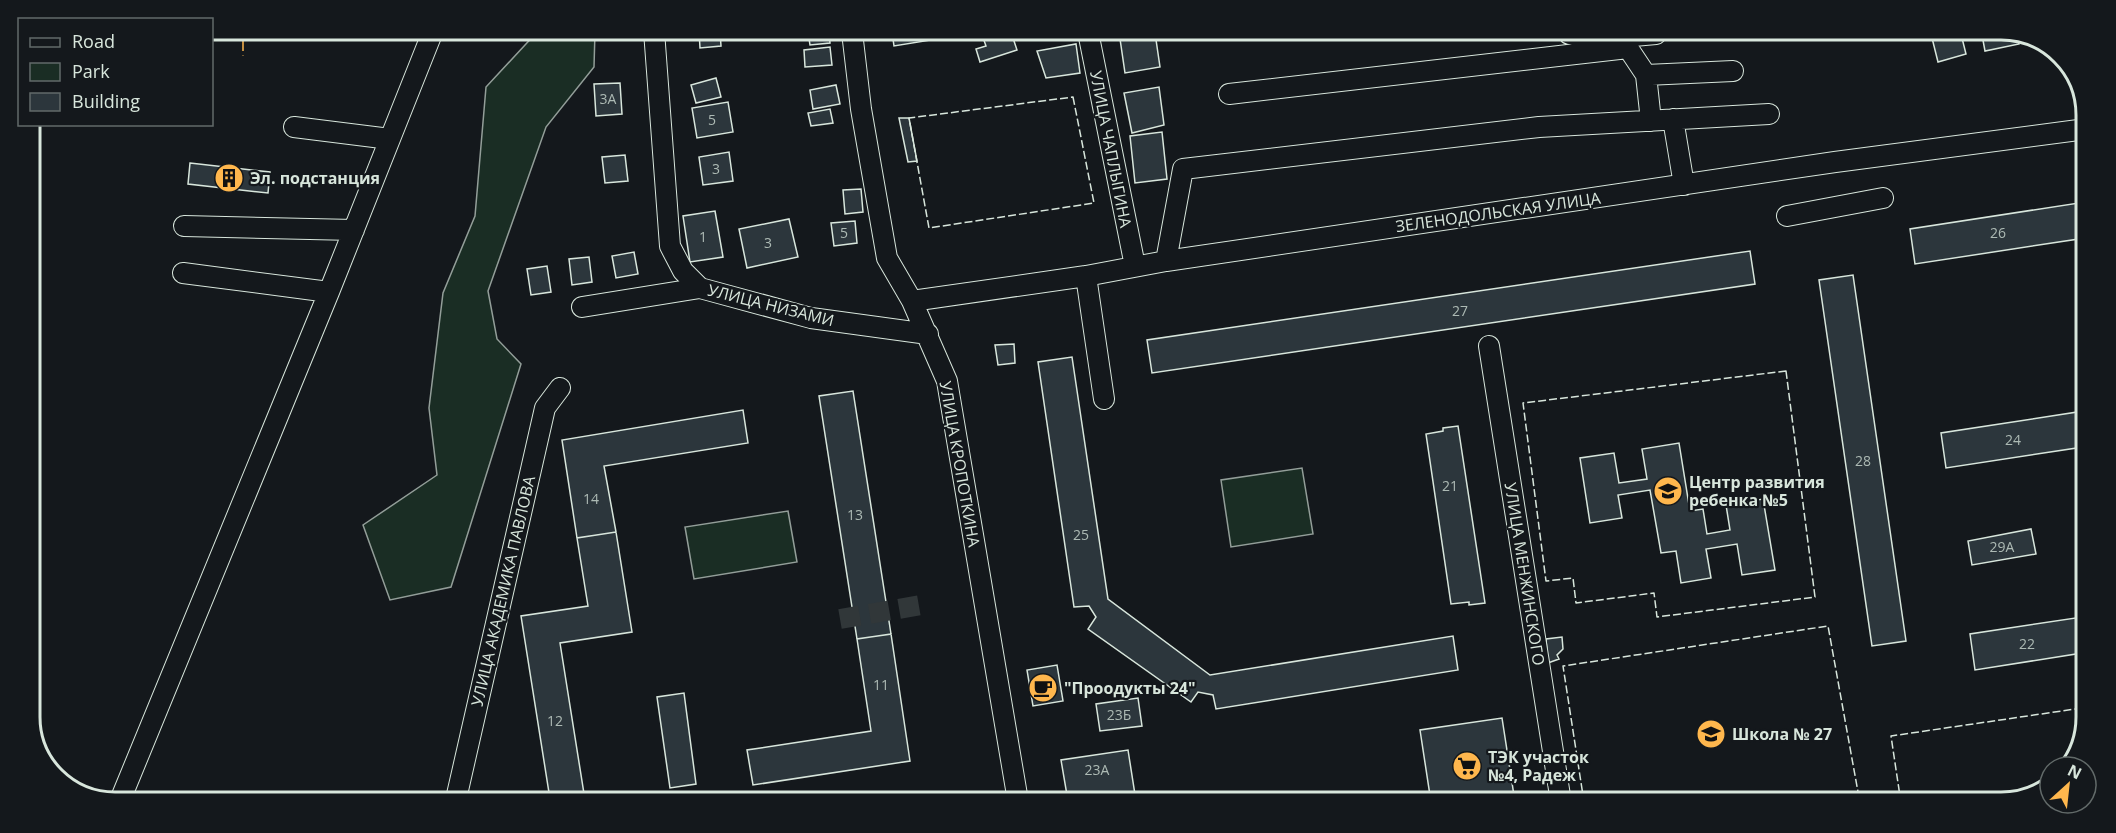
<svg xmlns="http://www.w3.org/2000/svg" width="2116" height="833" viewBox="0 0 2116 833" font-family="'Open Sans',sans-serif">
<rect width="100%" height="100%" fill="#14181c"/>
<!-- green -->
<path fill="#1a2d24" stroke="#939e99" stroke-width="1.5" d="M 538,31 L 595,31 L 594,67 L 546,127 L 488,291 L 497,339 L 521,364 L 451,587 L 390,600 L 363,525 L 437,475 L 429,408 L 443,293 L 475,216 L 486,87 Z
M 1302,468 L 1313,534 L 1231,547 L 1221,480 Z
M 788,511 L 797,562 L 694,579 L 685,527 Z"/>
<!-- building -->
<path fill="#2c363c" stroke="#d8e6dc" stroke-width="1.5" d="M 699,31 L 720,31 L 721,46 L 700,48 Z
M 808,32 L 829,32 L 830,43 L 810,45 Z
M 892,32 L 929,32 L 931,40 L 894,46 Z
M 981,32 L 1011,32 L 1017,50 L 980,62 L 976,49 L 986,46 Z
M 1119,32 L 1155,33 L 1160,67 L 1125,73 Z
M 1945,34 L 1961,34 L 1966,54 L 1938,62 L 1932,38 Z
M 1982,35 L 2017,35 L 2019,44 L 1985,51 Z
M 2022,35 L 2028,35 L 2037,41 L 2023,43 Z
M 1076,44 L 1080,73 L 1046,78 L 1037,51 Z
M 830,47 L 832,65 L 805,67 L 804,50 Z
M 716,78 L 721,97 L 696,103 L 691,85 Z
M 620,83 L 622,114 L 596,116 L 594,84 Z
M 836,85 L 840,104 L 813,109 L 810,90 Z
M 1159,87 L 1164,125 L 1132,133 L 1124,93 Z
M 728,102 L 733,132 L 697,138 L 692,108 Z
M 830,109 L 833,123 L 811,126 L 808,113 Z
M 899,118 L 909,118 L 917,161 L 908,162 Z
M 1162,132 L 1167,179 L 1135,183 L 1130,136 Z
M 729,152 L 733,181 L 703,185 L 699,157 Z
M 625,155 L 628,181 L 605,183 L 602,157 Z
M 190,163 L 270,172 L 268,193 L 188,184 Z
M 861,189 L 863,212 L 845,214 L 843,190 Z
M 2085,202 L 2085,238 L 1915,264 L 1910,229 Z
M 715,211 L 723,257 L 690,262 L 683,216 Z
M 789,219 L 798,257 L 747,268 L 739,229 Z
M 855,221 L 857,243 L 834,246 L 831,223 Z
M 1750,251 L 1755,284 L 1152,373 L 1147,340 Z
M 634,252 L 638,274 L 616,278 L 612,256 Z
M 589,257 L 592,282 L 572,285 L 569,259 Z
M 547,266 L 551,292 L 531,295 L 527,269 Z
M 1853,275 L 1906,641 L 1872,646 L 1819,280 Z
M 1014,344 L 1015,363 L 998,365 L 995,345 Z
M 1072,357 L 1108,599 L 1210,675 L 1453,636 L 1458,670 L 1216,709 L 1213,695 L 1198,692 L 1191,702 L 1088,629 L 1096,617 L 1089,606 L 1074,607 L 1038,362 Z
M 853,391 L 891,634 L 857,639 L 819,396 Z
M 743,410 L 748,443 L 604,466 L 616,532 L 577,538 L 562,440 Z
M 2084,411 L 2083,447 L 1946,468 L 1941,433 Z
M 1458,426 L 1485,603 L 1469,605 L 1469,602 L 1451,604 L 1426,434 L 1443,431 L 1443,428 Z
M 1679,443 L 1690,511 L 1703,509 L 1707,534 L 1730,530 L 1726,505 L 1763,499 L 1775,570 L 1742,575 L 1737,544 L 1706,549 L 1711,578 L 1681,583 L 1676,551 L 1661,553 L 1650,490 L 1618,495 L 1622,518 L 1590,523 L 1580,458 L 1614,453 L 1619,483 L 1647,479 L 1642,449 Z
M 2031,529 L 2036,554 L 1972,565 L 1968,541 Z
M 616,532 L 632,632 L 560,643 L 585,800 L 550,799 L 521,616 L 588,606 L 577,538 Z
M 2082,617 L 2082,653 L 1975,670 L 1970,634 Z
M 891,634 L 910,761 L 753,785 L 747,750 L 871,731 L 857,639 Z
M 1562,637 L 1563,649 L 1557,655 L 1559,659 L 1548,663 L 1546,639 Z
M 1057,665 L 1063,701 L 1033,706 L 1027,670 Z
M 684,693 L 696,784 L 670,788 L 657,697 Z
M 1138,698 L 1142,726 L 1100,731 L 1096,704 Z
M 1502,718 L 1515,802 L 1431,802 L 1420,730 Z
M 1128,750 L 1136,801 L 1068,801 L 1061,760 Z"/>
<g fill="none" stroke-linecap="round" stroke-linejoin="round">
<!-- minor-tunnel -->
<path stroke="#313739" stroke-width="20" stroke-dasharray="20 10" stroke-linecap="butt" d="M 840,619 L 921,605"/>
<!-- minor casing -->
<g stroke="#d8e6dc" stroke-width="22">
<path id="minor" d="M 654,31 L 670,246 L 683,271 L 700,288 L 811,318 L 928,334
M 852,32 L 861,109 L 887,258 L 912,301 L 947,381 L 1018,801
M 1088,32 L 1135,266
M 1569,34 L 1600,39
M 1600,34 L 1600,39 L 1656,34
M 1646,75 L 1651,121
M 1229,94 L 1628,48 L 1646,75 L 1733,71
M 1673,119 L 1684,185
M 294,127 L 390,139
M 1787,216 L 1883,198
M 184,226 L 354,230
M 1166,261 L 1183,169 L 1539,127 L 1769,114
M 183,273 L 329,292
M 1086,276 L 1104,399
M 912,301 L 1086,276 L 1166,261 L 1835,162 L 2086,129
M 582,307 L 700,288
M 1489,346 L 1561,802
M 121,798 L 329,292 L 433,31
M 456,799 L 545,408 L 560,388"/>
</g>
<!-- minor -->
<use href="#minor" stroke="#14181c" stroke-width="20"/>
<!-- fence -->
<path stroke="#d8e6dc" stroke-width="1.5" stroke-dasharray="8 3" stroke-linecap="butt" d="M 1073,97 L 1094,203 L 929,228 L 909,118 Z
M 1786,371 L 1815,597 L 1657,617 L 1654,593 L 1576,603 L 1573,578 L 1546,581 L 1523,403 Z
M 905,800 L 935,795 L 936,800
M 1584,802 L 1563,666 L 1828,626 L 1860,803
M 1901,803 L 1891,736 L 2082,708"/>
<!-- power -->
<path stroke="#ffb74d" stroke-width="1.5" stroke-dasharray="21 4.5 3 4.5" stroke-linecap="butt" d="M 243,30 L 243,56"/>
</g>
<!-- icons -->
<defs>
<g id="building-disc" transform="scale(1.5)"><circle r="9.5" fill="#ffb74d" stroke="#14181c"/><path d="M-4-6H4V6H1V3H-1V6H-4ZM-2.5-4.3h1.7v1.8h-1.7ZM.8-4.3h1.7v1.8H.8ZM-2.5-1h1.7V.8h-1.7ZM.8-1h1.7V.8H.8Z" fill="#111"/></g>
<g id="school-disc" transform="scale(1.5)"><circle r="9.5" fill="#ffb74d" stroke="#14181c"/><path d="M0-5L7-2L0 1L-7-2ZM-4 1L0 2.5L4 1V4Q0 6-4 4Z" fill="#111"/></g>
<g id="cafe-disc" transform="scale(1.5)"><circle r="9.5" fill="#ffb74d" stroke="#14181c"/><path d="M-5.5-4.5H6V0H3Q3 3.5 0 3.5H-2.5Q-5.5 3.5-5.5 0ZM3-3.2v2h1.7v-2ZM-6 4.5H4V6H-6Z" fill="#111"/></g>
<g id="supermarket-disc" transform="scale(1.5)"><circle r="9.5" fill="#ffb74d" stroke="#14181c"/><path d="M-6-5.5h2.5l.6 2H6L4.5 2H-2.5L-4.4-4H-6ZM-1.5 3.2a1.3 1.3 0 1 0 .1 0ZM3 3.2a1.3 1.3 0 1 0 .1 0Z" fill="#111"/></g>
</defs>
<g fill-rule="evenodd">
<use href="#building-disc" x="229" y="178"/>
<use href="#school-disc" x="1668" y="491"/>
<use href="#cafe-disc" x="1043" y="688"/>
<use href="#school-disc" x="1711" y="734"/>
<use href="#supermarket-disc" x="1467" y="766"/>
</g>
<g text-anchor="middle" stroke-width="4.5" stroke-linejoin="round" paint-order="stroke">
<!-- number labels -->
<g font-size="14" fill="#adbab4">
<text x="608" y="104">3А</text>
<text x="712" y="125">5</text>
<text x="716" y="174">3</text>
<text x="844" y="238">5</text>
<text x="1998" y="238">26</text>
<text x="703" y="242">1</text>
<text x="768" y="248">3</text>
<text x="1460" y="316">27</text>
<text x="2013" y="445">24</text>
<text x="1863" y="466">28</text>
<text x="1450" y="491">21</text>
<text x="591" y="504">14</text>
<text x="855" y="520">13</text>
<text x="1081" y="540">25</text>
<text x="2002" y="552">29А</text>
<text x="2027" y="649">22</text>
<text x="881" y="690">11</text>
<text x="1119" y="720">23Б</text>
<text x="555" y="726">12</text>
<text x="1097" y="775">23А</text>
</g>
<!-- street labels -->
<g font-size="16" fill="#d8e6dc" stroke="#14181c">
<text transform="translate(1111 149) rotate(79)" y="6">УЛИЦА ЧАПЛЫГИНА</text>
<text transform="translate(1498 212) rotate(-8)" y="6">ЗЕЛЕНОДОЛЬСКАЯ УЛИЦА</text>
<text transform="translate(771 305) rotate(14)" y="6">УЛИЦА НИЗАМИ</text>
<text transform="translate(960 464) rotate(80)" y="6">УЛИЦА КРОПОТКИНА</text>
<text transform="translate(1525 574) rotate(81)" y="6">УЛИЦА МЕНЖИНСКОГО</text>
<text transform="translate(503 591) rotate(-77)" y="6">УЛИЦА АКАДЕМИКА ПАВЛОВА</text>
</g>
<!-- poi labels -->
<g font-size="16" font-weight="bold" fill="#d8e6dc" stroke="#14181c" text-anchor="start">
<text x="250" y="184">Эл. подстанция</text>
<text x="1689" y="488">Центр развития<tspan x="1689" dy="18">ребенка №5</tspan></text>
<text x="1064" y="694">"Проодукты 24"</text>
<text x="1732" y="740">Школа № 27</text>
<text x="1488" y="763">ТЭК участок<tspan x="1488" dy="18">№4, Радеж</tspan></text>
</g>
</g>
<!-- crop -->
<path d="M0 0H2116V833H0ZM115 40H2001A75 75 0 0 1 2076 115V717A75 75 0 0 1 2001 792H115A75 75 0 0 1 40 717V115A75 75 0 0 1 115 40Z" fill="#14181c" fill-rule="evenodd"/>
<path fill="none" stroke="#d8e6dc" stroke-width="3" d="M115 40H2001A75 75 0 0 1 2076 115V717A75 75 0 0 1 2001 792H115A75 75 0 0 1 40 717V115A75 75 0 0 1 115 40Z"/>
<!-- legend -->
<rect x="18" y="18" width="195" height="108" fill="#14181c" stroke="#626a69" stroke-width="1.5"/>
<rect x="30" y="38" width="30" height="9" fill="#14181c" stroke="#626a69" stroke-width="1.5"/>
<text x="72" y="48" font-size="18" fill="#d8e6dc">Road</text>
<rect x="30" y="63" width="30" height="18" fill="#1a2d24" stroke="#626a69" stroke-width="1.5"/>
<text x="72" y="78" font-size="18" fill="#d8e6dc">Park</text>
<rect x="30" y="93" width="30" height="18" fill="#2c363c" stroke="#626a69" stroke-width="1.5"/>
<text x="72" y="108" font-size="18" fill="#d8e6dc">Building</text>
<!-- north arrow -->
<g transform="translate(2068 785) rotate(27)"><circle r="28" fill="#14181c" stroke="#626a69" stroke-width="1.5"/>
<path d="M0-4.5L10 22L0 15L-10 22Z" fill="#ffb74d"/>
<text y="-9" font-size="16" font-weight="bold" text-anchor="middle" fill="#d8e6dc">N</text>
</g>
</svg>
